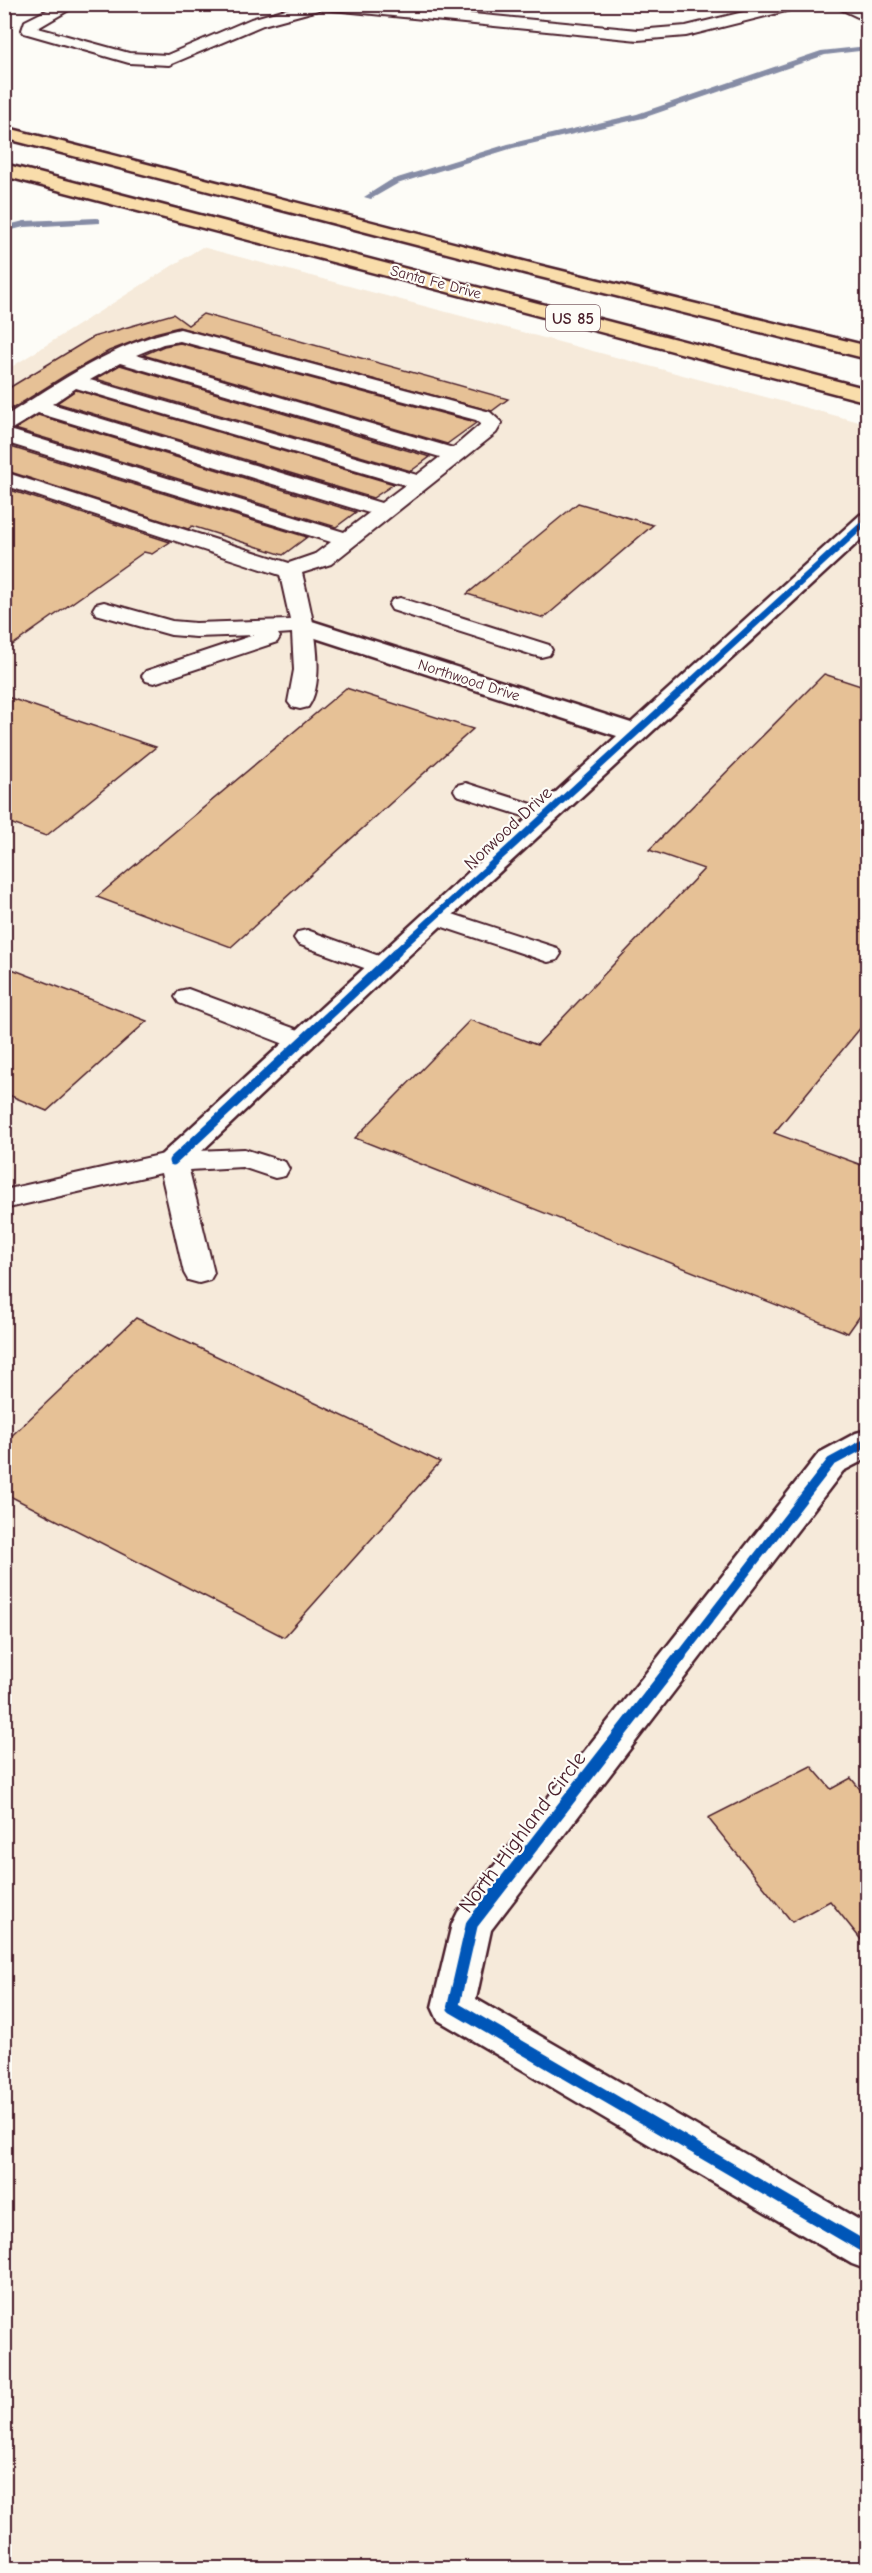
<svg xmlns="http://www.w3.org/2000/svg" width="872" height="2573" viewBox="0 0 872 2573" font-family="'Comic Neue',sans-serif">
<rect width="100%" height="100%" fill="#fdfcf7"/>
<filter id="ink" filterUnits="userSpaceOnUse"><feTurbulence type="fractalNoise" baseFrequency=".0167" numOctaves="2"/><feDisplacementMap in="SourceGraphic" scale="12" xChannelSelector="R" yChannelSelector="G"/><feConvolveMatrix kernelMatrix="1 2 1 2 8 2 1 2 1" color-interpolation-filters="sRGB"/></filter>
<g filter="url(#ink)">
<!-- built -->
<path fill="#f6eada" d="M 202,247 L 867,424 L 867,2568 L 5,2568 L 5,371 Z"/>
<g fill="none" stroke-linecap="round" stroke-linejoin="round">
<!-- stream -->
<path fill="#868ca5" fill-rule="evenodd" d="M 868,46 L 868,50 L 825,55 L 643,118 L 513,148 L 397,184 L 371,199 L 364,197 L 391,180 L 508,144 L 637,114 L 821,51 Z
M 97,218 L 100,219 L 100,223 L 24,227 L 4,232 L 4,226 L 24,221 Z"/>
</g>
<!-- building -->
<path fill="#e6c196" stroke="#4a1f2b" stroke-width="1.5" d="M 173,314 L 188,325 L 203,314 L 508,399 L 492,411 L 179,327 L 155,333 L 109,351 L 66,375 L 4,414 L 4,391 L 93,337 Z
M 180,343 L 475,422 L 476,423 L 447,444 L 143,355 L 164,346 Z
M 120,365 L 430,457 L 411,471 L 96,379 Z
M 76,390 L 394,484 L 373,498 L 57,403 Z
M 38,415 L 356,512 L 336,527 L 15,429 Z
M 4,445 L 307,537 L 283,555 L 192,526 L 188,529 L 4,470 Z
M 4,488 L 170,542 L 152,554 L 144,552 L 4,651 Z
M 578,503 L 653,525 L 544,618 L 467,594 Z
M 824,674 L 867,688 L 867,1020 L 774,1133 L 867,1167 L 867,1306 L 848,1333 L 355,1138 L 470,1020 L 537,1045 L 704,869 L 649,850 Z
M 346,688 L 473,729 L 231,947 L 97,897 Z
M 4,696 L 156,747 L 46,836 L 4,821 Z
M 4,966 L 147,1021 L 47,1111 L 4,1093 Z
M 136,1318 L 440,1462 L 284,1637 L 4,1493 L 4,1443 Z
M 811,1766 L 831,1789 L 851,1778 L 867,1798 L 867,1947 L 830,1901 L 792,1922 L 708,1818 Z"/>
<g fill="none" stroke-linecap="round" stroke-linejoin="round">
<!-- service casing -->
<g stroke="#4a1f2b" stroke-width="4">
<path id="service" d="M 59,4 L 79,4 L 38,28 L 129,53 L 167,55 L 251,19 L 304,4 L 370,4 L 638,30 L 686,26 L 776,4 L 804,4 L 802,7 L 686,36 L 638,40 L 322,9 L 263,25 L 169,65 L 129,63 L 24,33 L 22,30 L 25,21 Z
M 830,4 L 852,4 L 868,11 L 868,22 Z
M 180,329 L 490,412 L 502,423 L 496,433 L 331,564 L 302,573 C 310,606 329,677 308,707 L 300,709 L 292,707 L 288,702 L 294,670 L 292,633 L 278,634 L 280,637 L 277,642 L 154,683 L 146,681 L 142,676 L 146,671 L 254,635 L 196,637 L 171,635 L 96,614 L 93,609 L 96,604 L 104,602 L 172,621 L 196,623 L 290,620 L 280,575 L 4,485 L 4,472 L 289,563 L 315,554 L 331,542 L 4,442 L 4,417 C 61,381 114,343 180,329 ZM 180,341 L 476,420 L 481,424 L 453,448 L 136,355 L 163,344 ZM 120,363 L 440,457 L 417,475 L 90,380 ZM 76,388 L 405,485 L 381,503 L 52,404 ZM 38,413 L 369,513 L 344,532 L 10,430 Z
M 400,598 L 549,645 L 552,650 L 549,655 L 541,657 L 533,655 L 392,610 L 389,605 L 392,600 Z
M 466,783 L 554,811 L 557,816 L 554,821 L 545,823 L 457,795 L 454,790 L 457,785 Z
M 437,909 L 557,948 L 561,954 L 557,960 L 548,962 L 428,922 L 424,917 L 428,912 Z
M 307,930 L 390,960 L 394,966 L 390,972 L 381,974 L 298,944 L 294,938 L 298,932 Z
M 188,989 L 312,1035 L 316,1041 L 312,1047 L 302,1049 L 292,1047 L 179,1003 L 175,997 L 179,991 Z
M 244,1149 L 285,1162 L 289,1169 L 285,1176 L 275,1178 L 242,1167 L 189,1170 L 214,1273 L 210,1280 L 199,1283 L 188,1280 L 184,1273 L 161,1173 L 4,1209 L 4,1190 L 173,1152 Z"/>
</g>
<!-- minor casing -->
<g stroke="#4a1f2b" stroke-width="5">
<path id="minor" d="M 868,513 L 868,533 L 391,972 L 184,1168 L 173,1171 L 162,1168 L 157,1161 L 162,1154 L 617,736 L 294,631 L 291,626 L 294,621 L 303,619 L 312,621 L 631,723 L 860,515 Z
M 868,1430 L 868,1458 L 843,1471 L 491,1930 L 476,1999 L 868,2225 L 868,2270 L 852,2264 L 438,2020 L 432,2007 L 452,1924 L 458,1912 L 819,1453 L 856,1433 Z"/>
</g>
<!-- trunk casing -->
<g stroke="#4a1f2b" stroke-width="5">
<path id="trunk" d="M 4,127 L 538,265 L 868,346 L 868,359 L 524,273 L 4,138 Z
M 4,164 L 868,389 L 868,402 L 4,176 Z"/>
</g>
<!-- service -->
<use href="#service" fill="#fdfcf7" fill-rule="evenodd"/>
<!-- minor -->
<use href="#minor" fill="#fdfcf7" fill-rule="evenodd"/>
<!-- trunk -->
<use href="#trunk" fill="#f9ddab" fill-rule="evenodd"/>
<!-- cycleway-far2 casing -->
<g stroke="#fdfcf7" stroke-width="10">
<path id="cycleway-far2" d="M 395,953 L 868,520"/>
</g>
<!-- cycleway-far1 casing -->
<g stroke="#fdfcf7" stroke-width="13">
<path id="cycleway-far1" d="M 173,1161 L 397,952
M 680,1657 L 831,1462 L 868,1442"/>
</g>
<!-- cycleway casing -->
<g stroke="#fdfcf7" stroke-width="16">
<path id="cycleway" d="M 681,1655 L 472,1924 L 453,2007 L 868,2249"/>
</g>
<!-- cycleway-far2 -->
<use href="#cycleway-far2" stroke="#0057b8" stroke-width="7"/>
<!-- cycleway-far1 -->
<use href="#cycleway-far1" stroke="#0057b8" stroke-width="9"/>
<!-- cycleway -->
<use href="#cycleway" stroke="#0057b8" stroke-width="12"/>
</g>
</g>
<g text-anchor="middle" stroke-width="4.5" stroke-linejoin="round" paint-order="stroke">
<!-- far-street labels -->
<g font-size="15" fill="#4a1f2b" stroke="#fdfcf7">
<text transform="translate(436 282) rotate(15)" y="5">Santa Fe Drive</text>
<text transform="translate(469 680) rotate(18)" y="5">Northwood Drive</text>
</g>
<!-- shield labels -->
<rect fill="#fdfcf7" stroke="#806168" stroke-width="1.5" x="546" y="305" width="54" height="26" rx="4.5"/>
<g font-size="16" font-weight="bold" fill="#4a1f2b">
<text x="573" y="324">US 85</text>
</g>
<!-- street labels -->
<g font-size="18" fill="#4a1f2b" stroke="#fdfcf7">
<text transform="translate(508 828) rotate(-43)" y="6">Norwood Drive</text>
</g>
<!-- near-street labels -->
<g font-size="21" fill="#4a1f2b" stroke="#fdfcf7">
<text transform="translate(522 1832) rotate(-53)" y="7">North Highland Circle</text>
</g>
</g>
<!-- margin -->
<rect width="872" height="2573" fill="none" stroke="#fdfcf7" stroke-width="24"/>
<rect x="12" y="12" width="848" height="2549" fill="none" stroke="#4a1f2b" stroke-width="2" filter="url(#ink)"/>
</svg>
